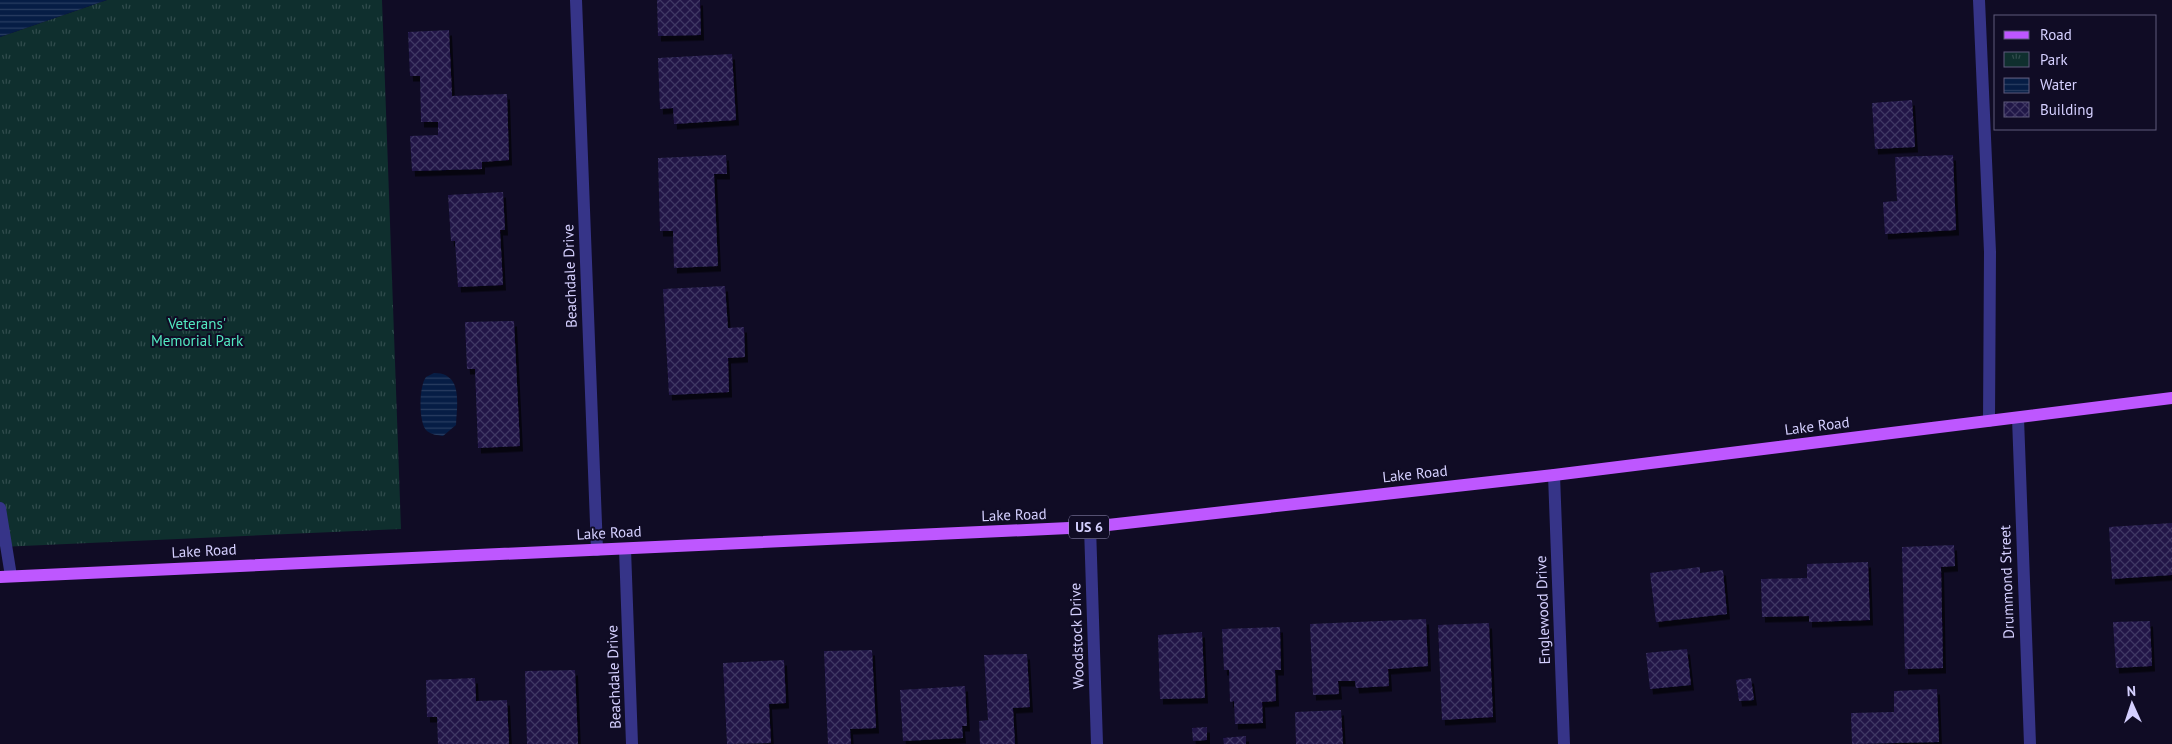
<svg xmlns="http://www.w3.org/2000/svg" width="2172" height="744" viewBox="0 0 2172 744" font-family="'PT Sans',sans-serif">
<defs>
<pattern id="park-tufts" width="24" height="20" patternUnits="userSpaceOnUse" patternTransform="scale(1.25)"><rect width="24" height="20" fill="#0f2f2e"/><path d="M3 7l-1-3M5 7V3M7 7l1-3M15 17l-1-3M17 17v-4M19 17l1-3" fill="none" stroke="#314c4d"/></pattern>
<pattern id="water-rules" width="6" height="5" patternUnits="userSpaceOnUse" patternTransform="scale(1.25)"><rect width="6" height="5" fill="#061d45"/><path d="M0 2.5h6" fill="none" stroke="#293d61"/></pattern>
<pattern id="building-cross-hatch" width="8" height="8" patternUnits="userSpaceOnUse" patternTransform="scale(1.25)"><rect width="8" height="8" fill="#201747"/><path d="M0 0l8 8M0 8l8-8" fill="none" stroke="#403863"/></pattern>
<filter id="shadow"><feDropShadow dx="3" dy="5.5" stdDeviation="0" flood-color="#0009"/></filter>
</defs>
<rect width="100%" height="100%" fill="#100c25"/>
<!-- park -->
<path fill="url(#park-tufts)" d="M 107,0 L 382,0 L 401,529 L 0,547 L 0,37 Z"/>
<!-- water -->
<path fill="url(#water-rules)" d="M 0,0 L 107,0 L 0,37 Z
M 434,373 C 463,373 457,403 456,425 L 443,436 C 437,435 432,435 427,431 C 418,423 419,386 426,377 Z"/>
<!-- building -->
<path fill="url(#building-cross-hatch)" filter="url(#shadow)" d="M 657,0 L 700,0 L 701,35 L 658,36 Z
M 449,30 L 452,96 L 507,94 L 509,160 L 482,162 L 482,169 L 412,171 L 410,136 L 438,135 L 438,122 L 421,122 L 420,76 L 410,76 L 408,32 Z
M 732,54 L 736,120 L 674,124 L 673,108 L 660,109 L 658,58 Z
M 1912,100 L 1915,147 L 1875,149 L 1872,103 Z
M 726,155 L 727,174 L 714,174 L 718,266 L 674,268 L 673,231 L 660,231 L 658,158 Z
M 1953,155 L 1956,230 L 1885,234 L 1883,202 L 1897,201 L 1895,157 Z
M 503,192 L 505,230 L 500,230 L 503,285 L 458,287 L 455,241 L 451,241 L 448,195 Z
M 725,286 L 728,328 L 744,327 L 745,357 L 728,358 L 729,392 L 669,395 L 663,289 Z
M 514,321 L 520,446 L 478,448 L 475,369 L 467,369 L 465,322 Z
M 2172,523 L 2172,575 L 2112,579 L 2109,527 Z
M 1954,545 L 1955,566 L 1941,567 L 1943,668 L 1905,669 L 1902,547 Z
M 1868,562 L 1870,620 L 1809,622 L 1809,616 L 1762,617 L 1761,579 L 1807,578 L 1807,564 Z
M 1700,567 L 1700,573 L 1723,570 L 1727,614 L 1656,622 L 1650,573 Z
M 1426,619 L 1428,666 L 1388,669 L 1389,686 L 1356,688 L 1355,681 L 1338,681 L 1339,694 L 1313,695 L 1310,624 Z
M 2150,621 L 2152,666 L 2116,668 L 2113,622 Z
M 1489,623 L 1493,717 L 1442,720 L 1438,625 Z
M 1280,627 L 1281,670 L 1275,670 L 1276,701 L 1262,702 L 1263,723 L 1235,724 L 1234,701 L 1230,702 L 1229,670 L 1224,670 L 1222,629 Z
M 1202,632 L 1205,698 L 1160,699 L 1158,635 Z
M 1687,649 L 1691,685 L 1650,689 L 1646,653 Z
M 872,650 L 876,728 L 850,729 L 851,744 L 828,744 L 824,651 Z
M 1027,654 L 1030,707 L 1013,708 L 1015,744 L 980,744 L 979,721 L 988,720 L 984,655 Z
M 784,660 L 786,703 L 769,704 L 771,743 L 727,744 L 723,663 Z
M 575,670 L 578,744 L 527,744 L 525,671 Z
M 475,678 L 476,701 L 507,700 L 509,744 L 438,744 L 437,717 L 427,717 L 426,680 Z
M 1751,678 L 1754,700 L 1739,701 L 1736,680 Z
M 965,686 L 967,726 L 962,726 L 963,738 L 903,741 L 900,690 Z
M 1937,689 L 1939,742 L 1852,744 L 1851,713 L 1894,712 L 1894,691 Z
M 1341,710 L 1343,744 L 1296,744 L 1295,712 Z
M 1207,727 L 1207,740 L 1193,741 L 1192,728 Z
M 1246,736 L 1246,744 L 1224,744 L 1223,738 Z"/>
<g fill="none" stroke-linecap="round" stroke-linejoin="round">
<!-- minor -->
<path stroke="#363488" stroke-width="12" d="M 576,0 L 597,550
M 1979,0 L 1990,252 L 1989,421
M 2018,418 L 2030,744
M 1554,475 L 1564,744
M 0,508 L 11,576
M 1090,527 L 1097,744
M 625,549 L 632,744"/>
<!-- major -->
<path stroke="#be57ff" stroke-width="12" d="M 0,577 L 1090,527 L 1554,475 L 2172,398"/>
</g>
<g text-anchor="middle" stroke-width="4" stroke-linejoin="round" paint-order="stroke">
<!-- shield labels -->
<rect fill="#100c25" stroke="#9a95be" stroke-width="1" x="1069" y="515.5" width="40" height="23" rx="4"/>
<g font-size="14" font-weight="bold" fill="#d5d0ff">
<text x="1089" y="532">US 6</text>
</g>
<!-- street labels -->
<g font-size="15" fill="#d5d0ff" stroke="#100c25">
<text transform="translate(570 276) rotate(-92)" y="5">Beachdale Drive</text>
<text transform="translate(1817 426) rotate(-7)" y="5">Lake Road</text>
<text transform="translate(1415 474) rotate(-6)" y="5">Lake Road</text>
<text transform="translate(1014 515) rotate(-2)" y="5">Lake Road</text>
<text transform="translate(609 533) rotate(-3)" y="5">Lake Road</text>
<text transform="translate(204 551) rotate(-3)" y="5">Lake Road</text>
<text transform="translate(2007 582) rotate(-92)" y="5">Drummond Street</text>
<text transform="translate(1543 610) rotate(-92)" y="5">Englewood Drive</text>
<text transform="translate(1077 636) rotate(-92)" y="5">Woodstock Drive</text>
<text transform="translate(614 677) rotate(-92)" y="5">Beachdale Drive</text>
</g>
<!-- park labels -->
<g font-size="15" fill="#52e9c1" stroke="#100c25">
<text x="197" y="329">Veterans'<tspan x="197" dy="17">Memorial Park</tspan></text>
</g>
</g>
<!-- legend -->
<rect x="1994" y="15" width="162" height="115" fill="#100c25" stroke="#5f5a7c"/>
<rect x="2004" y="31" width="25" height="8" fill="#be57ff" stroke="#5f5a7c"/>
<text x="2040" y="40" font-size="15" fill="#d5d0ff">Road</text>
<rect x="2004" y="52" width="25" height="15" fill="url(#park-tufts)" stroke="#5f5a7c"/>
<text x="2040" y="65" font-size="15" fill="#d5d0ff">Park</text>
<rect x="2004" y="78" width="25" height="15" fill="url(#water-rules)" stroke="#5f5a7c"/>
<text x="2040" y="90" font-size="15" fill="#d5d0ff">Water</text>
<rect x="2004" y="102" width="25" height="15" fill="url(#building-cross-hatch)" stroke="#5f5a7c"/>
<text x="2040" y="115" font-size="15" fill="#d5d0ff">Building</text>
<!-- north arrow -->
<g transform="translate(2132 704) rotate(357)" stroke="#100c25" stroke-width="4" paint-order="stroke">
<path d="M0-4L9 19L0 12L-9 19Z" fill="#d5d0ff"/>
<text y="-8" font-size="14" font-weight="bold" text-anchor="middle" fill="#d5d0ff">N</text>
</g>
</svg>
